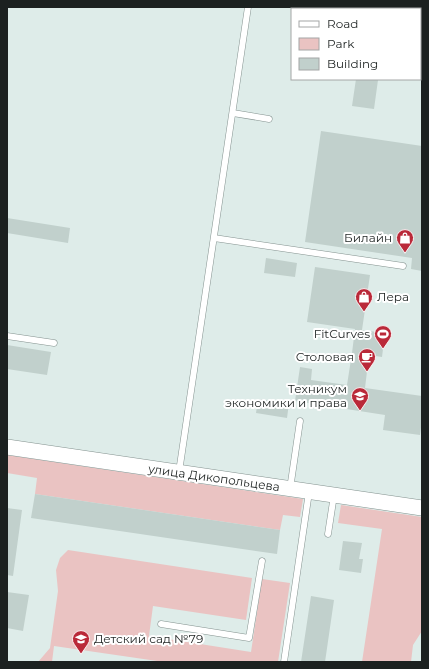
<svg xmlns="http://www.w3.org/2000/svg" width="429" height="669" viewBox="0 0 429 669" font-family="Montserrat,sans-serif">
<rect width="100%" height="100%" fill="#deece9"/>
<!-- green -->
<path fill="#eac3c2" d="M 7,455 L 303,499 L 300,517 L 283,515 L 280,530 L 35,494 L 37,478 L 7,473 Z
M 341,505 L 422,517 L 422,631 L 413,645 L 411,662 L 362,662 L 382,529 L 338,523 Z
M 68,550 L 252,578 L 246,620 L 153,606 L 149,636 L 251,652 L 262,579 L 290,583 L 278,662 L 164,662 L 54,646 L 52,662 L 38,662 L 50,648 L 58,591 L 56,570 L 60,558 Z"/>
<!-- building -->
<path fill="#c1d0cc" d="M 356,79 L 378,80 L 374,109 L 352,106 Z
M 321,131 L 422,146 L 422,271 L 411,269 L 412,258 L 305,242 Z
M 7,218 L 70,228 L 68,243 L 7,233 Z
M 266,258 L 297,263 L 295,277 L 264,273 Z
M 315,267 L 370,275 L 362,330 L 385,333 L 382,357 L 369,355 L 365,388 L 422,396 L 422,420 L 420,435 L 383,430 L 385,415 L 295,401 L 300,367 L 312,369 L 311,380 L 347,385 L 352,353 L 355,329 L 307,322 Z
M 7,345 L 51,352 L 47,375 L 7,369 Z
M 258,399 L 289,403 L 287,418 L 256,413 Z
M 35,494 L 280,530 L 277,554 L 31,518 Z
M 7,508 L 22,510 L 13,576 L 7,575 Z
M 343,541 L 362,543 L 359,559 L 363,559 L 361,573 L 339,570 Z
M 7,592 L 29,595 L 23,631 L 7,628 Z
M 311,596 L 334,600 L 325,662 L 301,662 Z"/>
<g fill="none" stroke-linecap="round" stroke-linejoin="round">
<!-- service casing -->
<g stroke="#84928f" stroke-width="7">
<path id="service" d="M 420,31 L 422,31
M 233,113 L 269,119
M 214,238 L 403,266
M 7,336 L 54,343
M 179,472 L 248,7
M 290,489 L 300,421
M 328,534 L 334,495
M 161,624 L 249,638 L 262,561
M 284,662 L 309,492"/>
</g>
<!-- tertiary casing -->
<g stroke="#84928f" stroke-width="16">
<path id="tertiary" d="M 7,447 L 422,508"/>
</g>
<!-- service -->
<use href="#service" stroke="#fff" stroke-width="6"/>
<!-- tertiary -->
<use href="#tertiary" stroke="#fff" stroke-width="15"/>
</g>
<!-- icons -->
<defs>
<g id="shop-pin" transform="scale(0.9)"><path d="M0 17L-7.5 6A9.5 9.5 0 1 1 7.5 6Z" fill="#ba2939" stroke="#fff"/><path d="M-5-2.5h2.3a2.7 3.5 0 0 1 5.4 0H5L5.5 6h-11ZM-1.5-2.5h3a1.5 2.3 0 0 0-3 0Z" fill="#fff"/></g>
<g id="stadium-pin" transform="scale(0.9)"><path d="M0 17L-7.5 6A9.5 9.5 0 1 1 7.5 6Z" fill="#ba2939" stroke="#fff"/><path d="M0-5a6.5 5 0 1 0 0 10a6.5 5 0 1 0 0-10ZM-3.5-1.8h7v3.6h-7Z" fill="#fff"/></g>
<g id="cafe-pin" transform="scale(0.9)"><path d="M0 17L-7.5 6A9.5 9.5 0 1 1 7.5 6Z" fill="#ba2939" stroke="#fff"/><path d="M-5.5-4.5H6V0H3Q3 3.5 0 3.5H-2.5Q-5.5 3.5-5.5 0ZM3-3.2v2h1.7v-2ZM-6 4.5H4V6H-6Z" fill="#fff"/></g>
<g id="university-pin" transform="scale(0.9)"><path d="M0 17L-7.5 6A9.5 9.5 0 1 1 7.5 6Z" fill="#ba2939" stroke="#fff"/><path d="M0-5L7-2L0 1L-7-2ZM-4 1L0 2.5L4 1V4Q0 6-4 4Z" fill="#fff"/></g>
<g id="school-pin" transform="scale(0.9)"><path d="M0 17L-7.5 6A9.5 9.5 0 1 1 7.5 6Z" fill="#ba2939" stroke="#fff"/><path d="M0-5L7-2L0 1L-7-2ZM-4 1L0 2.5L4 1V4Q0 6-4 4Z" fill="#fff"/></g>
</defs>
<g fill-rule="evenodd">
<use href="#shop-pin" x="405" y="238"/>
<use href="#shop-pin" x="364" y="297"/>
<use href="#stadium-pin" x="383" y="334"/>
<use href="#cafe-pin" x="367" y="357"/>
<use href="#university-pin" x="360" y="396"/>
<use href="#school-pin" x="81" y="639"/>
</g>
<g text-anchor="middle" stroke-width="4" stroke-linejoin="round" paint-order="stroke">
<!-- poi labels -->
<g font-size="12" fill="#1c2120" stroke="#fff" text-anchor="end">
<text x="392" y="242">Билайн</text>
<text x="377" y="301" text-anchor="start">Лера</text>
<text x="370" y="338">FitCurves</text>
<text x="354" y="361">Столовая</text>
<text x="347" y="393">Техникум<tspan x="347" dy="14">экономики и права</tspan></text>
<text x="94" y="643" text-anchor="start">Детский сад №79</text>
</g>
<!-- street labels -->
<g font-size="12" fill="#1c2120" stroke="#fff">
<text transform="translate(214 478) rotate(8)" y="4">улица Дикопольцева</text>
</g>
</g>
<!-- border -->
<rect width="429" height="669" fill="none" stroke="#1c2120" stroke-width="16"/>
<!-- legend -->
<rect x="291" y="8" width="130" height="72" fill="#ffffff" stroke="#a4a6a6"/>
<rect x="299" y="21" width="20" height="6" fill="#ffffff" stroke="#a4a6a6"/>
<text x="327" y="28" font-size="12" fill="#1c2120">Road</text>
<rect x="299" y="38" width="20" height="12" fill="#eac3c2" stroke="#a4a6a6"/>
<text x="327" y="48" font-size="12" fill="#1c2120">Park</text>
<rect x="299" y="58" width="20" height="12" fill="#c1d0cc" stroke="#a4a6a6"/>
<text x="327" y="68" font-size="12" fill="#1c2120">Building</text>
</svg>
